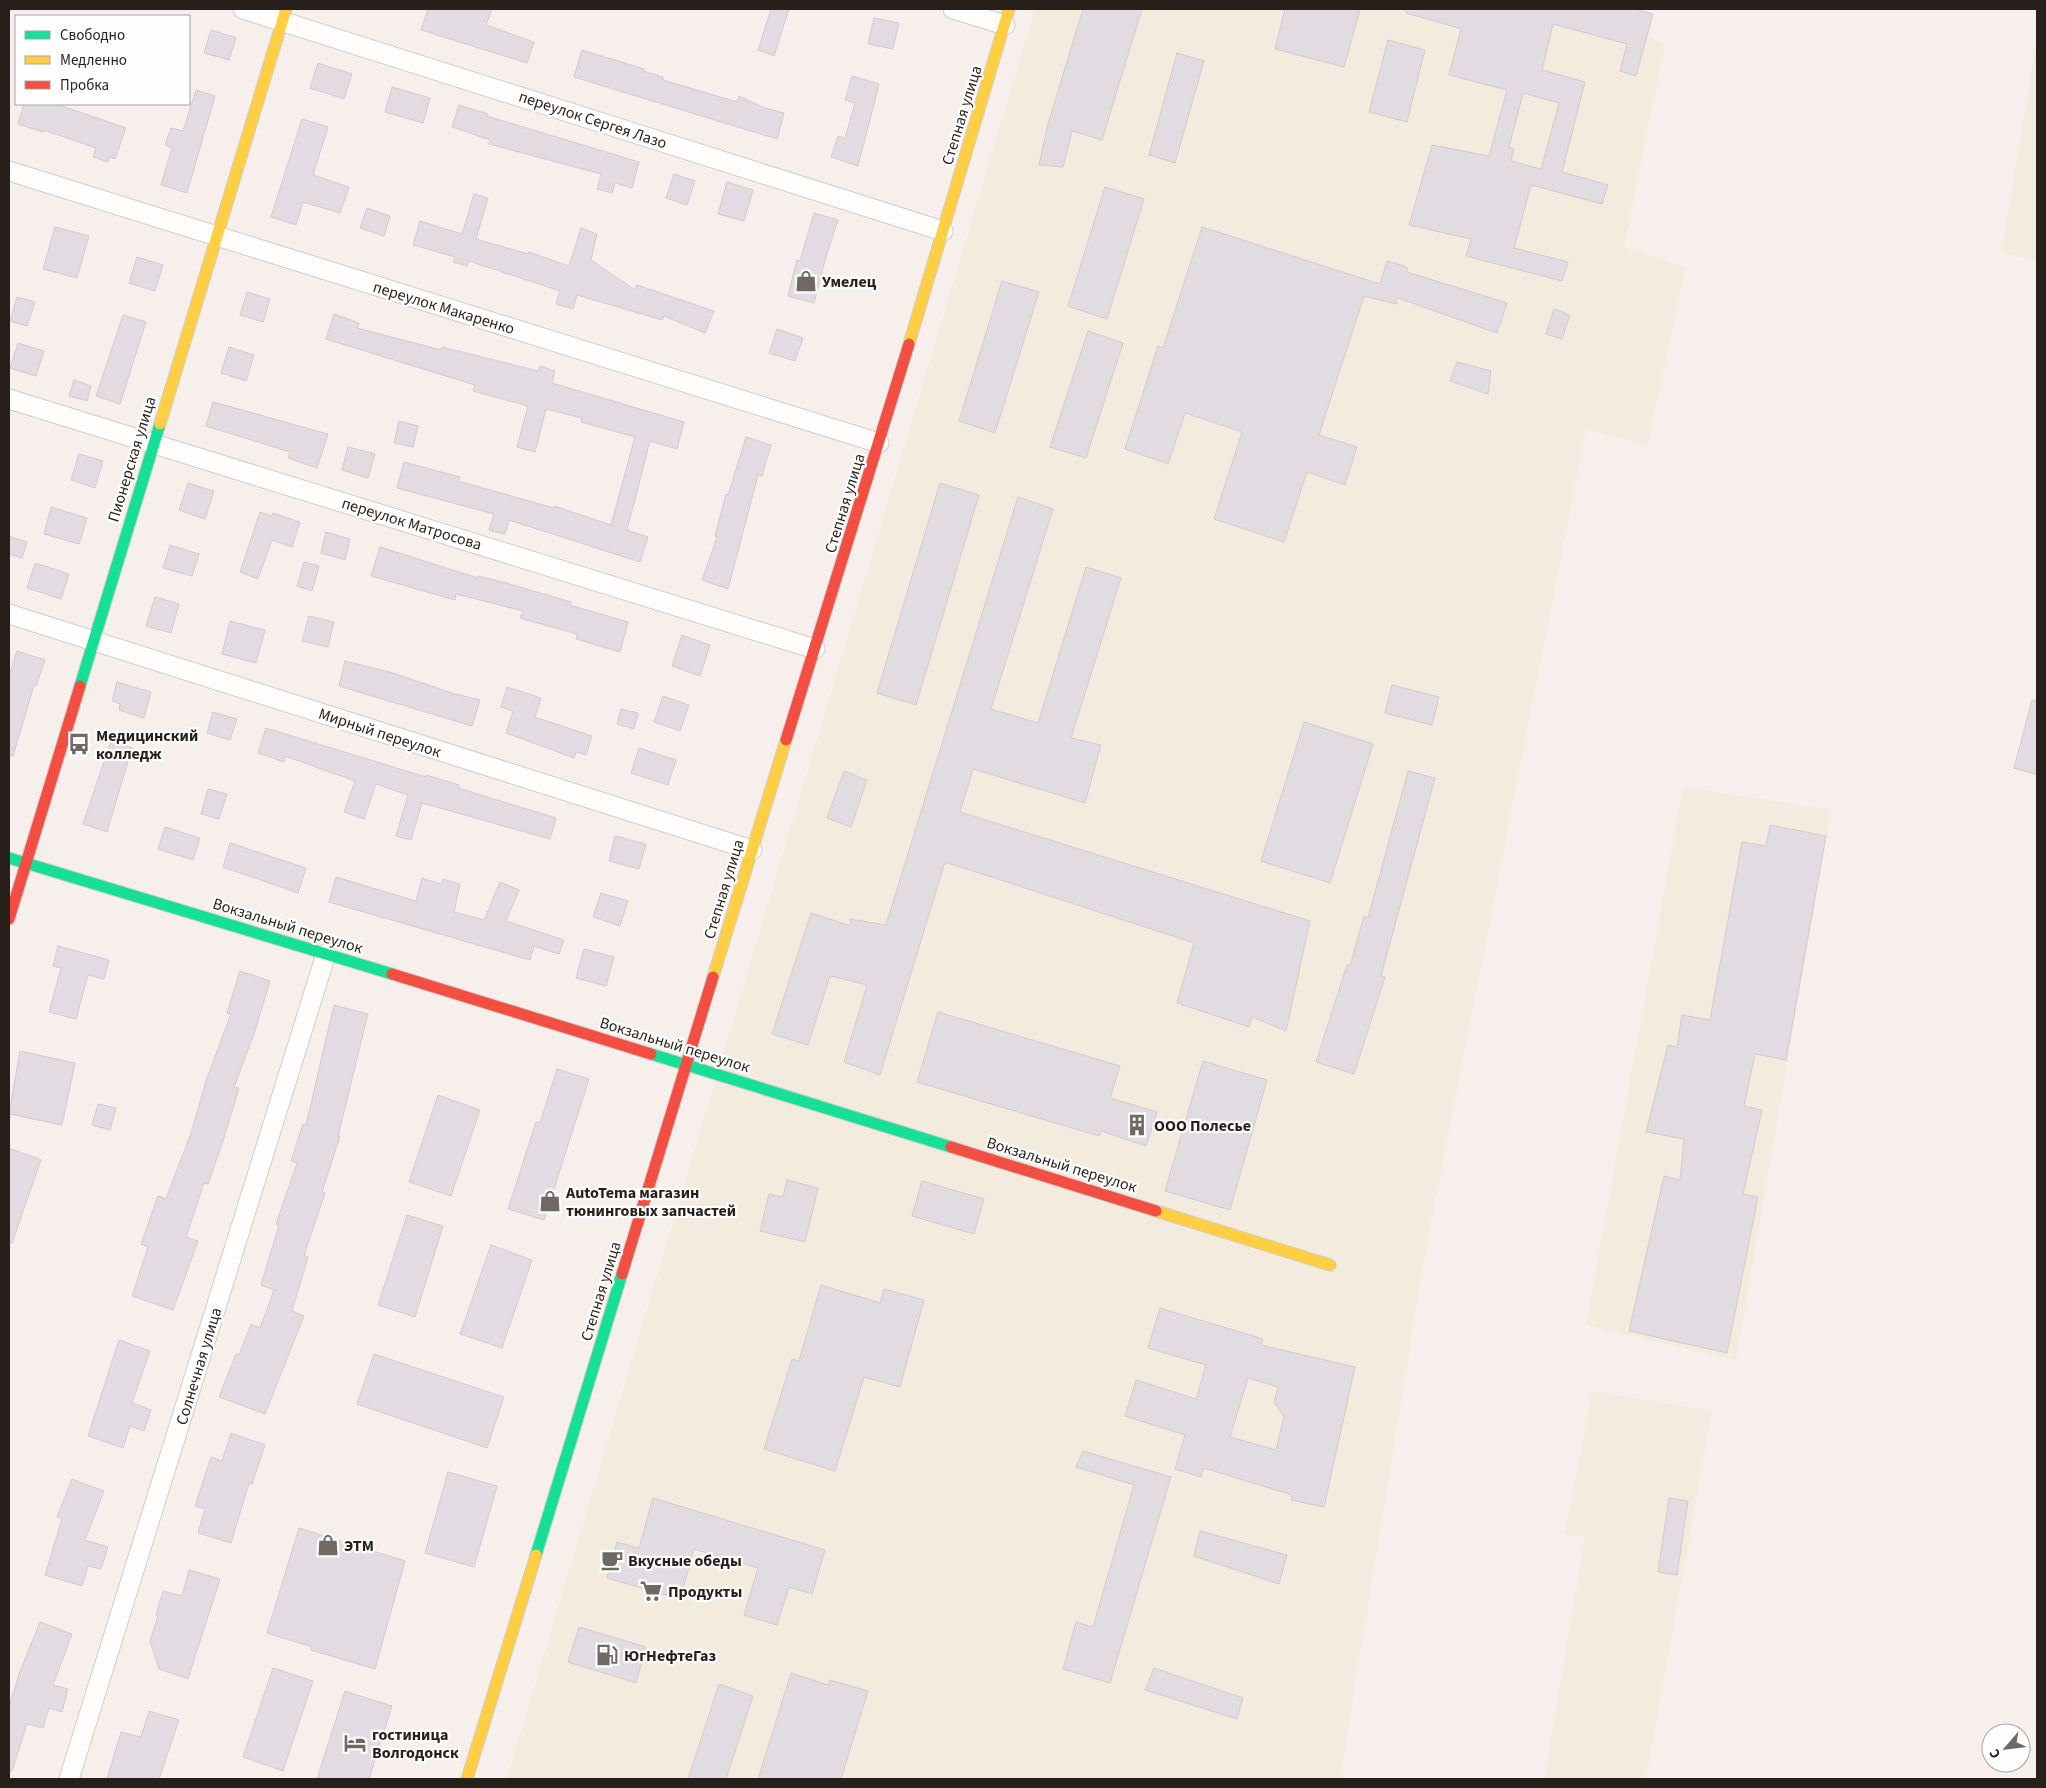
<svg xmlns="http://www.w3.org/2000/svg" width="2046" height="1788" viewBox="0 0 2046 1788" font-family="'Source Sans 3',sans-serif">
<rect width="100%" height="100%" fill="#f7efeb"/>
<!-- industrial -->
<path fill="#f3ebdd" d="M 1035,9 L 1410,9 L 1408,14 L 1461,31 L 1468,9 L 1558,9 L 1665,44 L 1624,247 L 1686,268 L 1647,446 L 1586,429 L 1424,1259 L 1340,1779 L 507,1779 Z
M 2037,38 L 2037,260 L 2001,253 Z
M 1683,787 L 1831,810 L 1736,1360 L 1586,1325 Z
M 1592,1391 L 1712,1411 L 1646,1779 L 1544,1779 L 1585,1537 L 1565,1534 Z"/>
<!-- building -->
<path fill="#e2dce2" stroke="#d0cbce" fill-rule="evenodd" d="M 428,9 L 492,9 L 486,25 L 534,42 L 527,63 L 421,30 Z
M 771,9 L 789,9 L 774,56 L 758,50 Z
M 1083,9 L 1142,9 L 1102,140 L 1072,131 L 1063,167 L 1039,165 L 1048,124 Z
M 1285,9 L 1360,9 L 1344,67 L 1275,49 Z
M 1406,9 L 1635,9 L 1653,14 L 1636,76 L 1620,71 L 1627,44 L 1553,24 L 1542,70 L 1585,82 L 1562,172 L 1608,185 L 1602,204 L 1531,185 L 1514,248 L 1568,262 L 1562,281 L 1466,256 L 1471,239 L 1409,225 L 1432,145 L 1489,156 L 1507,90 L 1449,75 L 1461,29 L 1406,13 ZM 1523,93 L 1559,103 L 1541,169 L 1511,161 L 1514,149 L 1509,147 Z
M 874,18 L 899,23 L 893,49 L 868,44 Z
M 211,30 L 236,38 L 229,60 L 204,53 Z
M 1388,40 L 1425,50 L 1407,122 L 1369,112 Z
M 582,50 L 644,69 L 643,71 L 663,77 L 663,80 L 737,102 L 739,96 L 765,108 L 784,113 L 777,139 L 574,77 Z
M 1177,53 L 1204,61 L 1175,163 L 1149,155 Z
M 318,63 L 352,74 L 344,99 L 310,88 Z
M 852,76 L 879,84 L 858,166 L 831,157 L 838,136 L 845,138 L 855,103 L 845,100 Z
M 392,87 L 430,98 L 423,123 L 385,112 Z
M 196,90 L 215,96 L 187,193 L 161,185 L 172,148 L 165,145 L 171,128 L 183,131 Z
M 24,104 L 56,104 L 126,128 L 115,159 L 110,157 L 108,162 L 93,157 L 96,148 L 44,130 L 43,132 L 18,124 Z
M 459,105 L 488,114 L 487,116 L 639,162 L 632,188 L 615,183 L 612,193 L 597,189 L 601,174 L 489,144 L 490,140 L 452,127 Z
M 302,119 L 328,127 L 313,175 L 349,187 L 340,213 L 303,202 L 296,225 L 271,217 Z
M 674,174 L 695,181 L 687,205 L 666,198 Z
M 727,182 L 753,190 L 744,221 L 718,214 Z
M 1105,187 L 1144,199 L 1107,319 L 1068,306 Z
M 474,194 L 488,198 L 476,239 L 528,254 L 529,252 L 569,266 L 581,228 L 597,234 L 591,260 L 635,290 L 637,285 L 714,311 L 705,333 L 664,316 L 662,320 L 577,295 L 573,309 L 556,304 L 560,291 L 469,261 L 467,266 L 453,262 L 455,257 L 413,245 L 420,221 L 462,234 Z
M 367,208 L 390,216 L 384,236 L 360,228 Z
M 814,213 L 838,220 L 825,260 L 814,303 L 788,296 L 797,260 L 800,261 Z
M 55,227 L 89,236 L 77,278 L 43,269 Z
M 1202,227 L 1380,284 L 1387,261 L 1407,267 L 1407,272 L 1507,303 L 1497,333 L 1398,298 L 1396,304 L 1364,296 L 1319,435 L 1357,447 L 1345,485 L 1307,472 L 1284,542 L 1214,519 L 1242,432 L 1185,413 L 1168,464 L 1125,449 L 1158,346 L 1163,348 Z
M 137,257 L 163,265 L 155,291 L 129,283 Z
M 1002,281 L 1039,292 L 995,433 L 959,421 Z
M 247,292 L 270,299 L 263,322 L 240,315 Z
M 17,297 L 35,302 L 27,326 L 10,321 Z
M 1554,309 L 1570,315 L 1562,339 L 1546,334 Z
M 334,314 L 359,323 L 357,328 L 441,350 L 442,347 L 538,371 L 540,366 L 555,371 L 552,383 L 684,422 L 677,449 L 650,441 L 627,530 L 648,537 L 640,562 L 509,520 L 505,534 L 489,530 L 494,514 L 397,488 L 404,462 L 460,477 L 458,481 L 554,508 L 554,506 L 611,525 L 635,437 L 581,422 L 582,418 L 546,409 L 535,452 L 517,447 L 528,406 L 473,391 L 475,385 L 326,339 Z
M 123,315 L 146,322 L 120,404 L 96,396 Z
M 777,329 L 803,338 L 795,361 L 769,353 Z
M 1088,331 L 1123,343 L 1086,458 L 1050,447 Z
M 18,343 L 44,351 L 36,376 L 10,368 Z
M 229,347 L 254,355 L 246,381 L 221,373 Z
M 1457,362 L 1491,371 L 1488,394 L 1450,381 Z
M 74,380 L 91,386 L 87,401 L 69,396 Z
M 213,402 L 328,434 L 317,468 L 288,458 L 290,452 L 206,426 Z
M 399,421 L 418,426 L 413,447 L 394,443 Z
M 746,437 L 771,445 L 762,476 L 758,475 L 728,589 L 702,580 L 717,537 L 715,536 L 726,494 L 728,495 Z
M 348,447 L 375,454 L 368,478 L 342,470 Z
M 79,454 L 103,461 L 95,488 L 71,480 Z
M 188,483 L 214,491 L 205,519 L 179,510 Z
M 940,483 L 979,495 L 916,705 L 877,693 Z
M 1018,497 L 1053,509 L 991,709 L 1038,723 L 1086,567 L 1121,578 L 1071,738 L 1101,745 L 1085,803 L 973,769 L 960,812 L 1310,921 L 1286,1031 L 1252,1017 L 1249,1027 L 1177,1003 L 1194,943 L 945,862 L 880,1075 L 844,1062 L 867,985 L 830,976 L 808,1045 L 772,1034 L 811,913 L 851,926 L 850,919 L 886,925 Z
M 51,507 L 87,518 L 79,544 L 44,534 Z
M 260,512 L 272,516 L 273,513 L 300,522 L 292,547 L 272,540 L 258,579 L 240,572 Z
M 326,532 L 350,539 L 345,560 L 321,553 Z
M 9,536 L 27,542 L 22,558 L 9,554 Z
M 170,545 L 199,554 L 192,576 L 163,568 Z
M 380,547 L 478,578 L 478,576 L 506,583 L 571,602 L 570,605 L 628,622 L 620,652 L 576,639 L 577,634 L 520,618 L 523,611 L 456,594 L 455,600 L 371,576 Z
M 304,562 L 319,566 L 312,591 L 297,586 Z
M 35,563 L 69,574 L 61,599 L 27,588 Z
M 155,597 L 179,604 L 171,633 L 146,626 Z
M 309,616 L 334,622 L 328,647 L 302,641 Z
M 230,621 L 265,630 L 256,663 L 222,654 Z
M 682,635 L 710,645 L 700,676 L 672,666 Z
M 17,651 L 45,660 L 36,686 L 34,685 L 13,756 L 9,755 L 9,676 Z
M 345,661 L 393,673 L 455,694 L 480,700 L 472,726 L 339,686 Z
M 117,682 L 151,692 L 144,718 L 119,710 L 120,704 L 112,701 Z
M 1392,685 L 1439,697 L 1432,725 L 1385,713 Z
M 507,687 L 541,698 L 535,717 L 592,736 L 586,755 L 576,752 L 574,758 L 506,733 L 513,711 L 501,707 Z
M 663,696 L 689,705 L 680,731 L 654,722 Z
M 2032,700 L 2037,701 L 2037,775 L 2014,768 Z
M 621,709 L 638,713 L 634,729 L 617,724 Z
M 213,712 L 237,719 L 230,740 L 207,733 Z
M 1304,722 L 1373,744 L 1330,883 L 1261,861 Z
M 266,728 L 426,777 L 426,775 L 459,785 L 458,788 L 556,818 L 550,839 L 422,803 L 411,840 L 396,836 L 408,795 L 376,784 L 364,819 L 344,812 L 355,781 L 285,756 L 284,762 L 258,753 Z
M 111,741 L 132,748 L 107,832 L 83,824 Z
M 639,748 L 676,760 L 668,785 L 631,773 Z
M 844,771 L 867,780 L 851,827 L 827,818 Z
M 1408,771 L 1435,778 L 1381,976 L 1385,977 L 1354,1074 L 1316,1062 L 1347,965 L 1350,966 L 1364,916 L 1368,918 Z
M 208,789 L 227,794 L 219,819 L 201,814 Z
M 1770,825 L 1826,836 L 1786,1060 L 1755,1054 L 1744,1106 L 1762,1110 L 1743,1194 L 1758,1197 L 1727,1353 L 1629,1331 L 1664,1176 L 1680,1180 L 1684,1139 L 1646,1132 L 1668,1045 L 1677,1047 L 1682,1015 L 1710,1020 L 1742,842 L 1766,846 Z
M 165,827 L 200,838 L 193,860 L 158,849 Z
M 615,836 L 646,844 L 639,869 L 609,861 Z
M 230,843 L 306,868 L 298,893 L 223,867 Z
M 336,877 L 416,901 L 422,878 L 441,884 L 443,879 L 460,884 L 454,912 L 484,920 L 500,882 L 519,890 L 506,921 L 564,940 L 559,954 L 534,946 L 530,960 L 329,902 Z
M 601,893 L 628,901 L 620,926 L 593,917 Z
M 58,946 L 109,960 L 104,979 L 88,975 L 76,1019 L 49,1012 L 61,968 L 53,966 Z
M 584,949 L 614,957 L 606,986 L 576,978 Z
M 240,971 L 270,981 L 255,1031 L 234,1087 L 239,1088 L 223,1141 L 208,1184 L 204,1183 L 186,1237 L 198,1241 L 173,1310 L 132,1296 L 148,1247 L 141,1244 L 158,1196 L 166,1199 L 191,1133 L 207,1078 L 231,1014 L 227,1013 Z
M 334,1005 L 368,1014 L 338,1136 L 340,1136 L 322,1192 L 325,1193 L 304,1255 L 308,1257 L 292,1311 L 304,1316 L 265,1414 L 219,1397 L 236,1354 L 239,1355 L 251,1324 L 260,1328 L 274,1290 L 261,1285 L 279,1225 L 276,1224 L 297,1163 L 291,1161 L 303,1124 L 306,1125 Z
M 938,1012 L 1120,1066 L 1110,1098 L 1157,1112 L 1146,1146 L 1101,1131 L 1099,1136 L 917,1082 Z
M 20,1051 L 75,1063 L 62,1125 L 9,1114 Z
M 1203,1061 L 1267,1080 L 1230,1210 L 1165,1191 Z
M 557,1069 L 589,1079 L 544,1220 L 508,1209 L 536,1122 L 540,1123 Z
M 438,1095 L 480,1110 L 451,1196 L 409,1182 Z
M 98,1104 L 116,1108 L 110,1130 L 92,1125 Z
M 9,1148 L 41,1160 L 12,1243 L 9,1242 Z
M 787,1180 L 818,1188 L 805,1242 L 760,1231 L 769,1194 L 783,1197 Z
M 922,1181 L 984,1199 L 974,1234 L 912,1216 Z
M 407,1215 L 443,1226 L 415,1317 L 378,1305 Z
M 491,1245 L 532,1260 L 502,1348 L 460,1334 Z
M 821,1285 L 880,1303 L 884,1289 L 924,1300 L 900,1387 L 864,1377 L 835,1471 L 764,1449 L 792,1359 L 799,1361 Z
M 1160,1308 L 1263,1339 L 1261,1345 L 1355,1367 L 1324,1507 L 1291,1500 L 1292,1495 L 1204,1468 L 1201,1477 L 1175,1469 L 1185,1435 L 1125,1416 L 1136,1380 L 1196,1399 L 1206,1365 L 1148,1348 ZM 1248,1378 L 1278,1387 L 1274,1402 L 1284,1417 L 1276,1450 L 1230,1437 Z
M 119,1340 L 150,1351 L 132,1403 L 151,1410 L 144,1431 L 130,1426 L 123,1448 L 88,1436 Z
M 374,1354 L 504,1397 L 487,1448 L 357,1404 Z
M 231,1433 L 265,1445 L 252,1484 L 249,1483 L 231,1543 L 198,1533 L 205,1509 L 195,1506 L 211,1457 L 222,1461 Z
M 1083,1451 L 1171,1477 L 1110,1683 L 1063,1669 L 1076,1622 L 1093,1627 L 1134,1485 L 1076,1467 Z
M 448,1472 L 497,1486 L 474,1567 L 425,1553 Z
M 72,1479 L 104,1491 L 85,1540 L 108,1547 L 101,1569 L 88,1566 L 82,1586 L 45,1575 L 62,1519 L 57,1517 Z
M 653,1498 L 825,1550 L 812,1594 L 789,1587 L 777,1625 L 744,1615 L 758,1568 L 694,1549 L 680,1599 L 607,1578 L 617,1542 L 639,1548 Z
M 1669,1498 L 1688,1501 L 1677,1575 L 1658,1572 Z
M 299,1528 L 405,1561 L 375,1669 L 311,1650 L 312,1647 L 267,1633 Z
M 1200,1531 L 1287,1555 L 1279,1584 L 1194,1556 Z
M 189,1570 L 220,1579 L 188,1679 L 159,1669 L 150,1641 L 158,1616 L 156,1615 L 163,1591 L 182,1596 Z
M 40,1622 L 72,1634 L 53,1685 L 68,1689 L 62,1712 L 49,1708 L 43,1728 L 27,1724 L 12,1771 L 9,1771 L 9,1707 L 19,1674 Z
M 579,1627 L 646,1647 L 636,1683 L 568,1662 Z
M 273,1668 L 313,1681 L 283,1771 L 243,1757 Z
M 1154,1668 L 1243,1698 L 1237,1719 L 1145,1690 Z
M 791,1673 L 828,1685 L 830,1680 L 868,1691 L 841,1779 L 758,1779 Z
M 719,1684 L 753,1696 L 726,1779 L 688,1779 Z
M 345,1691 L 392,1706 L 369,1779 L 317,1779 Z
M 149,1711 L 179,1720 L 159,1779 L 107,1779 L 121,1732 L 141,1737 Z"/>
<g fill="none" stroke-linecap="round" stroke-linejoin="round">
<!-- street casing -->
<g stroke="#d4ccc8" stroke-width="21">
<path id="street" d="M 243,9 L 943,231
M 953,9 L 1005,25
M 9,171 L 879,443
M 9,399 L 815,649
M 9,614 L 752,850
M 69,1779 L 326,954"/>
</g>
<!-- fast casing -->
<g stroke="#d4ccc8" stroke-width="13">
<path id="fast" d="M 80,686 L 160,424
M 9,858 L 392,974
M 651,1054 L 951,1147
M 536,1555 L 622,1274"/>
</g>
<!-- slow casing -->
<g stroke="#d4ccc8" stroke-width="13">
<path id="slow" d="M 909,344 L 1009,9
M 160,424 L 286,9
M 713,977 L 786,740
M 1156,1211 L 1330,1265
M 467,1779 L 536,1555"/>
</g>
<!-- jam casing -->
<g stroke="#d4ccc8" stroke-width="13">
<path id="jam" d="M 786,740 L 909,344
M 9,919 L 80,686
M 392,974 L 651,1054
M 951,1147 L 1156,1211
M 622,1274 L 713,977"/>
</g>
<!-- street -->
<use href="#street" stroke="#fefdfc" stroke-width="19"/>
<!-- fast -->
<use href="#fast" stroke="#16e098" stroke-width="11"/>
<!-- slow -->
<use href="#slow" stroke="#ffcf43" stroke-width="11"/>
<!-- jam -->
<use href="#jam" stroke="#f24e42" stroke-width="11"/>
</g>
<!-- icons -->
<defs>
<g id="shop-bare" transform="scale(1.725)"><path d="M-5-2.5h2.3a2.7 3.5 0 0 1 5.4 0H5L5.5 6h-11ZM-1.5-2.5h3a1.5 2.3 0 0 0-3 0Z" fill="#706863" stroke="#fefefe" stroke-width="2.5" paint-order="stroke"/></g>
<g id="bus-bare" transform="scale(1.725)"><path d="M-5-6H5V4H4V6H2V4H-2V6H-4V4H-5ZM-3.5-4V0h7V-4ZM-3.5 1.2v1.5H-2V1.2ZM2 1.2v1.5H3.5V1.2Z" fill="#706863" stroke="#fefefe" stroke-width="2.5" paint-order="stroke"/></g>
<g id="building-bare" transform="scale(1.725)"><path d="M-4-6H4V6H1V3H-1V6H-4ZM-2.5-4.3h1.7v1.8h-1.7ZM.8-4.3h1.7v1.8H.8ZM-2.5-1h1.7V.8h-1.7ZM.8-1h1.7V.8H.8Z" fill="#706863" stroke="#fefefe" stroke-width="2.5" paint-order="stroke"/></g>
<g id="cafe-bare" transform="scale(1.725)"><path d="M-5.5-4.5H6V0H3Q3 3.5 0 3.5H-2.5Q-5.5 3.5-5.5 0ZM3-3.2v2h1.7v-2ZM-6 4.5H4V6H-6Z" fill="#706863" stroke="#fefefe" stroke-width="2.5" paint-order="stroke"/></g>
<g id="supermarket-bare" transform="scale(1.725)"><path d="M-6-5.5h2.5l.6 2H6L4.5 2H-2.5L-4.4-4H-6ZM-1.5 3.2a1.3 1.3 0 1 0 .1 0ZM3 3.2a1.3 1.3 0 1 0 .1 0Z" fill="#706863" stroke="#fefefe" stroke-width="2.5" paint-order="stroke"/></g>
<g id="fuel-bare" transform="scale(1.725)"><path d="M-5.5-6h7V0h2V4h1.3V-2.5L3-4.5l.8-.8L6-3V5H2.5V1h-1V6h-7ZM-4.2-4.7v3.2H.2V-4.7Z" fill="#706863" stroke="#fefefe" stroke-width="2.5" paint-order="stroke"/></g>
<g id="hotel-bare" transform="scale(1.725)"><path d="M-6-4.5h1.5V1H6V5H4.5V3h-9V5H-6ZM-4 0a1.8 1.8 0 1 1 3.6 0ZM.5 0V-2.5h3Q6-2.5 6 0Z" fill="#706863" stroke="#fefefe" stroke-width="2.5" paint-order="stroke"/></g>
</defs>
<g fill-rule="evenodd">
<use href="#shop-bare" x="806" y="281"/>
<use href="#bus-bare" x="79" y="744"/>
<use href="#building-bare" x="1137" y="1125"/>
<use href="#shop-bare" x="550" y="1201"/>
<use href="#shop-bare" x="328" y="1545"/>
<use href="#cafe-bare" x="612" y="1560"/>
<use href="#supermarket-bare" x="651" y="1591"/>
<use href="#fuel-bare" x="607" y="1655"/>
<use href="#hotel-bare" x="355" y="1743"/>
</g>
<g text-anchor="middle" stroke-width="4.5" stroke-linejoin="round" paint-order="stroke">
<!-- street labels -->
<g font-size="16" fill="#271f1a" stroke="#fefefe">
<text transform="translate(961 115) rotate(-73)" y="6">Степная улица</text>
<text transform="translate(593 119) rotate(18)" y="6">переулок Сергея Лазо</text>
<text transform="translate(444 307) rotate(17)" y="6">переулок Макаренко</text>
<text transform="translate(131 459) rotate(-73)" y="6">Пионерская улица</text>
<text transform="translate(844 503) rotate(-73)" y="6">Степная улица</text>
<text transform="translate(412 523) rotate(17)" y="6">переулок Матросова</text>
<text transform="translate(380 732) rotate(18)" y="6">Мирный переулок</text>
<text transform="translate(723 889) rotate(-73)" y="6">Степная улица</text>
<text transform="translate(288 925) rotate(17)" y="6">Вокзальный переулок</text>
<text transform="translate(675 1044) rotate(17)" y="6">Вокзальный переулок</text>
<text transform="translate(1062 1164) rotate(17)" y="6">Вокзальный переулок</text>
<text transform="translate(600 1291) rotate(-73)" y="6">Степная улица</text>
<text transform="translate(198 1366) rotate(-73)" y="6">Солнечная улица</text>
</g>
<!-- poi labels -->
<g font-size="16" font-weight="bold" fill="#271f1a" stroke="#fefefe" text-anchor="start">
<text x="822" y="287">Умелец</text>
<text x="96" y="741">Медицинский<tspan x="96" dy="18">колледж</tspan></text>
<text x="1154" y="1131">ООО Полесье</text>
<text x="566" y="1198">AutoTema магазин<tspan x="566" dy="18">тюнинговых запчастей</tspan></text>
<text x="344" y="1551">ЭТМ</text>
<text x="628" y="1566">Вкусные обеды</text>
<text x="668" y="1597">Продукты</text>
<text x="624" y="1661">ЮгНефтеГаз</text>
<text x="372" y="1740">гостиница<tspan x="372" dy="18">Волгодонск</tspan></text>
</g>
</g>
<!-- border -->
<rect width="2046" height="1788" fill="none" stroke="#271f1a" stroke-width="20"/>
<!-- legend -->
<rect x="15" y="15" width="175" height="90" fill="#fefefe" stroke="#a8a5a3"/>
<rect x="25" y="31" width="25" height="8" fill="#16e098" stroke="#a8a5a3"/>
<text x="60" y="40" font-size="15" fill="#271f1a">Свободно</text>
<rect x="25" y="56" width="25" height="8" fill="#ffcf43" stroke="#a8a5a3"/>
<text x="60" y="65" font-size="15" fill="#271f1a">Медленно</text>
<rect x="25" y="81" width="25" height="8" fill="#f24e42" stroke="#a8a5a3"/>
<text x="60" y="90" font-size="15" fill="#271f1a">Пробка</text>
<!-- north arrow -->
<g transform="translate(2006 1748) rotate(242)"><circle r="24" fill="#fefefe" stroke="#a8a5a3"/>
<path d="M0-4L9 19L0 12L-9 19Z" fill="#706863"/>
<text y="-8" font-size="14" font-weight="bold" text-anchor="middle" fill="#271f1a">С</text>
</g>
</svg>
